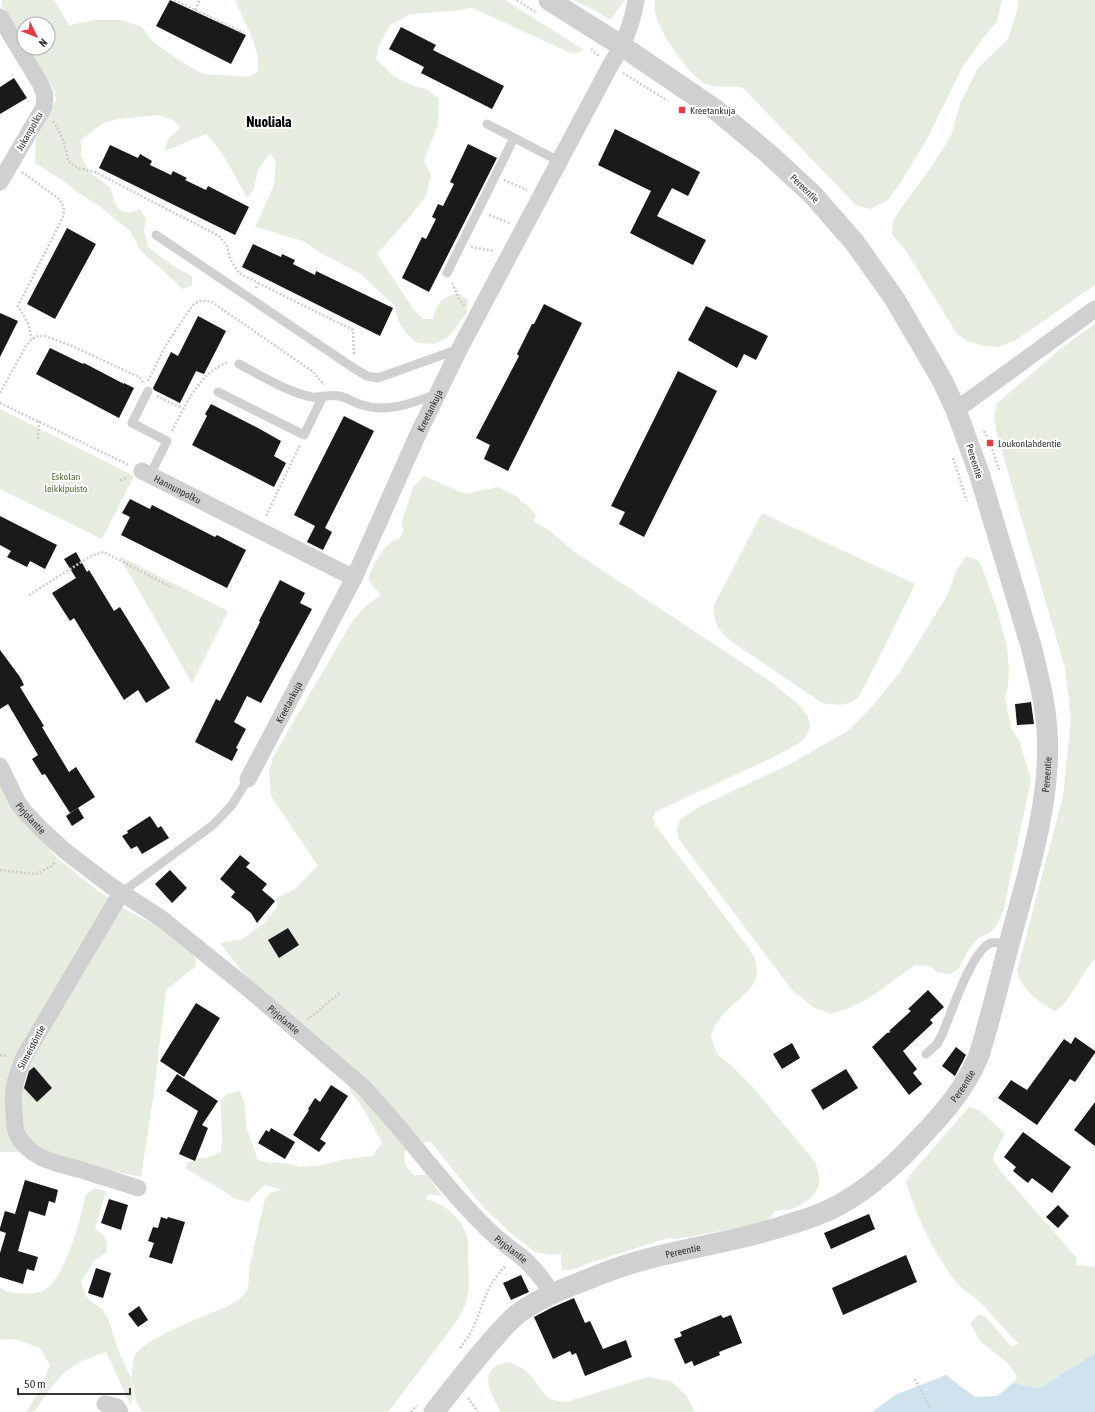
<svg xmlns="http://www.w3.org/2000/svg" width="1095" height="1412" viewBox="0 0 1095 1412" font-family="'Asap Condensed',sans-serif">
<rect width="100%" height="100%" fill="#fff"/>
<!-- green -->
<path fill="#e6ecdf" d="M 2,0 L 54,0 L 69,25 L 95,20 L 122,20 L 142,27 L 153,42 L 179,60 L 203,74 L 249,77 L 258,71 C 261,50 243,19 235,0 L 505,0 L 584,50 L 573,54 L 472,8 L 454,11 L 411,14 L 390,25 L 379,46 L 376,59 L 395,77 L 414,86 L 427,89 L 439,99 L 438,125 L 424,160 L 431,175 L 426,196 L 407,220 L 377,254 L 414,310 L 423,319 L 433,319 C 438,301 440,299 458,293 L 468,300 L 467,313 L 447,338 L 433,344 L 417,343 L 406,333 L 398,321 L 395,306 L 361,274 L 324,255 L 303,241 L 255,227 L 274,185 L 276,161 L 270,153 L 258,170 L 254,189 L 247,198 C 235,175 224,153 206,134 L 165,151 L 168,139 L 180,128 L 173,120 L 160,115 L 119,119 L 103,123 L 81,140 L 81,156 L 89,172 L 111,188 L 114,201 L 119,210 L 130,213 L 140,209 L 146,219 L 144,230 L 148,247 L 176,268 L 192,276 L 192,285 L 183,289 L 140,250 L 130,231 L 98,205 L 77,192 L 65,182 L 35,163 L 36,139 L 56,100 L 54,90 L 28,48 L 48,48 L 48,24 L 24,24 L 24,41 L 2,5 Z
M 573,0 L 625,0 L 610,20 L 594,10 Z
M 655,0 L 1002,0 L 997,22 L 984,37 L 963,66 L 926,141 L 899,185 L 887,201 L 870,209 L 856,205 L 742,87 C 732,86 718,88 708,85 C 690,78 658,31 655,12 C 655,8 655,4 655,0 Z
M 1019,0 L 1095,0 L 1095,285 L 1016,340 L 999,347 L 984,346 L 967,341 L 957,334 L 906,251 L 892,234 L 893,221 L 901,208 L 930,169 L 951,136 L 960,104 L 978,68 L 1008,39 L 1017,11 Z
M 1095,324 L 1095,959 L 1089,966 L 1065,1003 L 1055,1011 C 1038,1002 1022,990 1017,971 L 1063,796 L 1071,719 L 1065,668 L 998,438 L 994,416 L 997,403 L 1068,343 Z
M 0,409 L 134,476 L 102,539 L 0,489 Z
M 424,476 L 465,494 L 498,487 L 518,497 L 521,502 L 526,504 L 536,515 L 534,522 L 549,530 L 573,551 L 771,682 L 799,705 L 808,717 L 810,727 L 806,737 L 799,743 L 776,756 L 655,812 L 653,817 L 655,825 L 748,947 L 755,959 L 757,973 L 754,983 L 747,992 L 724,1013 L 714,1027 L 711,1037 L 717,1054 L 732,1066 L 757,1092 L 815,1162 C 817,1168 820,1174 819,1181 C 819,1194 803,1206 791,1209 C 786,1210 780,1210 775,1211 L 770,1219 L 758,1224 L 694,1236 L 677,1239 L 668,1238 L 586,1264 C 578,1268 572,1270 563,1270 L 561,1265 L 561,1254 L 549,1255 L 535,1252 L 513,1235 L 482,1206 L 430,1141 L 407,1148 C 400,1159 406,1167 414,1175 L 427,1175 L 442,1196 L 429,1194 L 425,1199 C 445,1203 465,1220 468,1242 C 469,1249 467,1256 468,1263 C 469,1277 470,1292 465,1305 C 458,1321 446,1335 436,1349 C 420,1370 404,1391 388,1412 L 142,1412 L 136,1400 L 133,1383 L 131,1406 L 106,1352 C 94,1357 82,1360 72,1367 C 56,1377 45,1397 34,1412 L 26,1412 L 39,1392 L 50,1365 L 40,1348 L 14,1339 L 0,1340 L 0,1288 C 3,1289 5,1291 8,1292 C 15,1294 39,1294 45,1290 C 64,1278 82,1218 85,1195 L 95,1188 L 106,1191 L 95,1228 L 106,1238 L 107,1252 L 94,1261 L 81,1282 L 87,1298 L 102,1309 L 108,1318 L 119,1352 L 132,1380 C 132,1373 132,1362 135,1355 C 146,1337 208,1315 230,1305 L 238,1300 L 247,1291 L 248,1288 L 250,1264 L 265,1199 C 270,1193 275,1190 283,1190 L 264,1185 L 248,1202 L 233,1198 L 224,1191 L 186,1169 L 188,1162 L 194,1161 L 196,1158 L 206,1158 L 221,1152 C 223,1135 221,1118 221,1100 L 228,1094 L 240,1091 L 245,1105 L 246,1126 L 258,1160 L 270,1163 L 284,1163 L 301,1167 L 323,1165 L 340,1160 L 372,1156 L 382,1143 L 363,1108 L 350,1091 L 351,1067 L 255,988 L 220,943 L 242,939 L 265,923 L 277,907 L 277,898 L 295,889 L 318,866 L 271,796 L 269,772 L 273,757 L 353,620 L 367,605 L 381,595 L 374,588 L 368,578 C 376,562 382,544 400,538 L 403,531 L 402,521 L 413,487 Z
M 762,513 L 915,584 L 886,644 L 858,698 C 845,707 837,705 822,703 L 732,642 C 717,628 714,625 714,605 Z
M 119,556 L 228,611 L 192,683 Z
M 966,556 L 978,560 L 982,567 L 997,609 L 1007,647 L 1009,669 L 1008,687 L 1005,697 L 1011,728 L 1020,742 L 1031,780 L 1004,908 L 997,925 L 989,933 L 978,938 L 968,951 L 959,968 L 951,974 L 938,973 L 930,966 L 915,965 L 868,999 L 847,1009 L 831,1014 L 813,1007 L 792,990 L 678,838 L 677,829 L 680,820 L 688,814 L 701,806 L 792,763 L 849,730 L 869,710 L 900,672 L 947,596 L 956,571 Z
M 0,781 L 20,814 L 57,858 L 98,891 L 128,911 L 161,928 L 188,948 L 196,960 L 195,967 L 166,990 L 154,1092 L 141,1177 L 83,1165 L 43,1152 L 0,1152 Z
M 969,1107 L 981,1111 L 1005,1134 L 995,1153 L 993,1160 L 1001,1172 L 1076,1257 L 1077,1265 L 1095,1267 L 1095,1353 L 1040,1388 L 1013,1383 L 1017,1377 L 1009,1364 L 981,1342 L 970,1324 L 978,1315 L 985,1316 L 1011,1346 L 1019,1344 C 1005,1331 994,1316 981,1303 C 974,1296 964,1291 957,1283 C 935,1256 916,1216 906,1182 L 910,1175 Z
M 510,1362 C 516,1365 523,1368 528,1373 C 544,1389 540,1400 566,1402 L 648,1377 L 670,1381 L 674,1384 L 686,1395 L 695,1412 L 501,1412 C 490,1392 475,1367 510,1362 Z"/>
<!-- water -->
<path fill="#cfe2ee" d="M 1095,1353 L 1095,1412 L 872,1412 L 895,1395 L 946,1375 L 975,1397 L 997,1396 L 1013,1383 L 1040,1388 Z"/>
<!-- building -->
<path fill="#1a1a1a" d="M 170,0 L 246,35 L 231,64 L 156,26 Z
M 401,27 L 436,45 L 433,50 L 504,86 L 492,109 L 421,73 L 424,67 L 389,49 Z
M 14,78 L 27,98 L 0,114 L 0,87 Z
M 615,129 L 700,172 L 688,196 L 672,188 L 657,216 L 706,240 L 693,265 L 630,233 L 651,191 L 598,165 Z
M 468,144 L 497,158 L 429,292 L 402,278 L 422,237 L 426,239 L 436,219 L 432,217 L 438,204 L 443,206 L 454,184 L 450,182 Z
M 110,145 L 138,158 L 140,154 L 152,161 L 150,165 L 171,175 L 173,171 L 187,178 L 185,180 L 206,190 L 208,186 L 249,207 L 235,235 L 99,168 Z
M 67,228 L 96,244 L 55,319 L 27,304 Z
M 253,244 L 281,257 L 282,254 L 295,260 L 293,264 L 315,275 L 316,271 L 393,308 L 380,336 L 242,267 Z
M 544,304 L 582,323 L 508,471 L 484,459 L 490,445 L 476,438 L 519,356 L 517,354 L 532,324 L 534,324 Z
M 706,306 L 768,336 L 756,360 L 744,354 L 737,368 L 688,340 Z
M 0,313 L 18,321 L 0,357 Z
M 198,316 L 226,331 L 204,374 L 196,371 L 180,403 L 154,390 L 153,388 L 171,352 L 178,356 Z
M 50,348 L 83,364 L 84,363 L 124,384 L 124,383 L 134,388 L 119,418 L 36,374 Z
M 678,371 L 717,391 L 644,537 L 619,524 L 625,512 L 611,506 Z
M 211,404 L 258,428 L 281,441 L 274,456 L 286,463 L 274,487 L 192,445 L 207,416 L 205,414 Z
M 344,416 L 374,431 L 325,528 L 332,532 L 323,550 L 307,542 L 315,526 L 294,515 Z
M 130,499 L 150,509 L 152,505 L 215,537 L 217,535 L 246,550 L 227,588 L 121,535 L 130,517 L 122,513 Z
M 0,516 L 57,545 L 45,569 L 30,561 L 27,567 L 7,557 L 11,551 L 0,545 Z
M 76,552 L 87,572 L 89,570 L 114,611 L 120,607 L 170,688 L 146,703 L 138,690 L 124,700 L 74,618 L 70,621 L 52,593 L 76,578 L 64,559 Z
M 280,580 L 305,593 L 300,603 L 312,609 L 261,703 L 247,696 L 234,722 L 246,729 L 236,748 L 238,749 L 232,761 L 195,742 L 216,699 L 220,701 L 260,622 L 259,621 Z
M 0,650 L 20,677 L 24,685 L 20,687 L 44,726 L 42,727 L 69,772 L 76,767 L 95,797 L 70,813 L 45,774 L 42,775 L 32,759 L 38,755 L 8,704 L 0,709 Z
M 1031,702 L 1034,724 L 1017,725 L 1015,704 Z
M 78,808 L 84,818 L 72,826 L 66,816 Z
M 150,816 L 158,828 L 161,826 L 169,838 L 142,854 L 137,846 L 131,849 L 122,836 L 128,833 L 127,831 Z
M 240,855 L 250,863 L 246,867 L 267,884 L 262,890 L 275,901 L 257,923 L 251,913 L 231,897 L 235,892 L 220,879 Z
M 170,870 L 187,888 L 172,903 L 155,884 Z
M 288,928 L 299,945 L 279,958 L 268,940 Z
M 928,990 L 944,1007 L 930,1020 L 933,1023 L 903,1051 L 917,1069 L 913,1073 L 922,1084 L 909,1095 L 872,1047 L 887,1033 L 891,1032 L 889,1031 L 911,1011 L 908,1009 Z
M 196,1003 L 220,1018 L 184,1077 L 160,1061 Z
M 1075,1037 L 1095,1051 L 1095,1053 L 1075,1082 L 1070,1079 L 1037,1125 L 998,1098 L 1011,1080 L 1027,1090 L 1064,1039 L 1071,1044 Z
M 792,1043 L 800,1058 L 782,1069 L 773,1054 Z
M 956,1047 L 966,1055 L 955,1076 L 942,1066 Z
M 34,1067 L 52,1088 L 37,1102 L 24,1088 L 29,1071 Z
M 846,1069 L 858,1088 L 823,1110 L 811,1090 Z
M 177,1074 L 218,1101 L 202,1125 L 208,1128 L 195,1161 L 179,1154 L 198,1111 L 166,1091 Z
M 331,1085 L 348,1096 L 320,1139 L 326,1143 L 319,1152 L 293,1135 L 309,1110 L 308,1109 L 315,1098 L 320,1102 Z
M 1095,1102 L 1095,1146 L 1074,1130 Z
M 271,1128 L 295,1142 L 285,1159 L 258,1143 L 266,1130 L 269,1132 Z
M 1023,1132 L 1071,1167 L 1052,1193 L 1032,1178 L 1028,1183 L 1013,1171 L 1016,1167 L 1004,1157 Z
M 25,1180 L 58,1190 L 55,1203 L 49,1201 L 45,1216 L 29,1211 L 18,1251 L 38,1257 L 34,1271 L 27,1269 L 23,1284 L 0,1277 L 0,1253 L 6,1233 L 0,1231 L 0,1228 L 5,1211 L 15,1214 Z
M 109,1199 L 128,1205 L 121,1230 L 101,1223 Z
M 1058,1205 L 1069,1216 L 1058,1228 L 1046,1217 Z
M 869,1214 L 875,1229 L 831,1249 L 824,1233 Z
M 161,1217 L 167,1219 L 168,1217 L 185,1222 L 172,1264 L 149,1257 L 154,1243 L 148,1241 L 153,1227 L 158,1228 Z
M 906,1255 L 917,1282 L 843,1315 L 832,1288 Z
M 96,1268 L 111,1273 L 103,1298 L 88,1293 Z
M 521,1275 L 529,1292 L 511,1300 L 503,1283 Z
M 574,1298 L 585,1323 L 590,1321 L 603,1349 L 626,1340 L 632,1357 L 585,1376 L 576,1353 L 572,1355 L 570,1351 L 553,1359 L 534,1317 L 551,1308 Z
M 139,1306 L 148,1320 L 138,1327 L 128,1314 Z
M 721,1315 L 723,1318 L 731,1315 L 742,1343 L 719,1352 L 720,1355 L 694,1366 L 692,1361 L 685,1364 L 674,1339 L 682,1336 L 680,1332 Z"/>
<g fill="none" stroke-linecap="round" stroke-linejoin="round">
<!-- path -->
<path stroke="#cdcdcd" stroke-width="2.5" stroke-dasharray="2 2" stroke-linecap="butt" d="M 174,0 L 244,33
M 517,0 L 535,12
M 195,10 L 200,0
M 591,49 L 599,56
M 623,73 L 668,101
M 53,121 C 61,133 66,147 68,161 L 78,168 L 95,172 L 219,236 L 227,246 L 230,259 L 239,273 L 258,283 L 256,288
M 22,172 L 59,199 L 64,207 L 63,217 L 18,306 L 28,323 L 32,339
M 504,180 L 527,190
M 489,215 L 510,223
M 471,247 L 494,251
M 258,283 L 353,330 L 354,355
M 452,283 L 460,301 L 465,305
M 148,381 L 166,345 L 192,306 C 199,300 203,300 212,302 L 312,371 L 324,385
M 0,393 L 26,346 L 32,339 L 38,336 L 45,336 L 72,346 L 139,377 L 143,382
M 157,396 L 183,409
M 0,403 L 129,465
M 172,431 C 185,406 200,371 229,362
M 984,431 L 990,443 L 1000,472
M 38,439 L 39,421
M 953,458 L 967,501
M 120,480 L 128,477
M 266,516 L 300,445
M 29,595 L 91,556 L 104,552 L 173,588
M 0,870 L 36,874 L 52,866 L 55,862
M 307,1020 L 341,992
M 0,1055 L 8,1056
M 460,1348 C 464,1342 469,1336 472,1330 C 484,1305 485,1285 507,1265
M 915,1379 L 930,1408
M 468,1398 L 478,1412
M 411,1412 L 417,1405"/>
<!-- service -->
<path stroke="#d0d0d0" stroke-width="9" d="M 487,124 L 559,161
M 156,235 L 355,369 L 367,376 L 378,378 L 459,349
M 447,273 L 514,138
M 239,364 C 262,376 287,392 312,397 C 321,398 330,394 339,396 C 348,398 354,403 362,405 C 388,413 413,403 437,394
M 148,391 L 132,423 L 167,441 L 150,475
M 218,392 L 304,435 L 323,396
M 121,893 L 213,825 L 232,805 L 248,779
M 926,1054 L 937,1044 L 942,1035 C 950,1016 972,949 991,943 C 996,942 1003,943 1009,944"/>
<!-- minor -->
<g stroke="#d0d0d0" stroke-width="17">
<path d="M 0,17 L 40,83 L 45,95 L 44,107 L 0,182"/>
<path d="M 956,410 L 1095,309"/>
<path id="s1" d="M 142,471 L 354,578"/>
<path id="s2" d="M 0,766 L 18,803 L 24,811 L 42,830 L 65,851 L 111,886 L 162,919 L 251,991 L 362,1086 C 401,1126 432,1171 470,1211 C 481,1223 493,1235 506,1245 C 512,1250 519,1254 525,1260 C 536,1270 544,1281 552,1293"/>
<path id="s3" d="M 248,779 L 354,578 L 418,434 L 460,348 L 610,66 C 624,43 632,26 636,0"/>
<path d="M 121,893 L 24,1057 C 15,1080 12,1088 14,1113 C 15,1120 14,1128 17,1134 C 29,1160 61,1164 85,1171 C 103,1177 120,1182 138,1188"/>
<path d="M 105,1404 L 117,1407 L 120,1412"/>
</g>
<!-- tertiary -->
<path stroke="#d0d0d0" stroke-width="21" id="s4" d="M 434,1412 C 450,1392 466,1371 483,1351 C 496,1336 509,1319 526,1308 C 543,1297 562,1289 581,1282 C 605,1272 629,1263 655,1257 C 694,1247 734,1241 774,1229 C 793,1223 813,1218 831,1209 C 865,1193 893,1167 918,1140 C 942,1115 964,1090 978,1058 C 990,1021 999,982 1009,944 C 1027,877 1052,800 1047,730 C 1045,701 1038,674 1031,646 L 979,473 L 956,410 L 942,380 L 894,298 L 855,243 L 813,195 L 770,155 L 716,110 L 622,46 L 549,0"/>
</g>
<!-- markers -->
<g fill="#e63946" stroke="#fff" stroke-width="1.5">
<rect x="678" y="106" width="8" height="8" rx="2"/>
<rect x="986" y="439" width="8" height="8" rx="2"/>
</g>
<g text-anchor="middle" stroke-width="4" stroke-linejoin="round" paint-order="stroke">
<!-- poi labels -->
<g font-size="10" fill="#333" stroke="#fff" text-anchor="start">
<text x="690" y="114">Kreetankuja</text>
<text x="998" y="447">Loukonlahdentie</text>
</g>
<!-- street labels -->
<g font-size="10" fill="#333" stroke="#fff">
<text transform="translate(29 131) rotate(-60)" y="4">Jukanpolku</text>
<text transform="translate(805 188) rotate(44)" y="4">Pereentie</text>
<text dy="4" stroke="none"><textPath href="#s3" startOffset="411">Kreetankuja</textPath></text>
<text transform="translate(975 461) rotate(72)" y="4">Pereentie</text>
<text dy="4" stroke="none"><textPath href="#s1" startOffset="40">Hannunpolku</textPath></text>
<text dy="4" stroke="none"><textPath href="#s3" startOffset="87">Kreetankuja</textPath></text>
<text dy="4" stroke="none"><textPath href="#s4" startOffset="967">Pereentie</textPath></text>
<text dy="4" stroke="none"><textPath href="#s2" startOffset="61">Pirjolantie</textPath></text>
<text dy="4" stroke="none"><textPath href="#s2" startOffset="385">Pirjolantie</textPath></text>
<text transform="translate(31 1047) rotate(-62)" y="4">Siimeistöntie</text>
<text dy="4" stroke="none"><textPath href="#s4" startOffset="643">Pereentie</textPath></text>
<text dy="4" stroke="none"><textPath href="#s2" startOffset="709">Pirjolantie</textPath></text>
<text dy="4" stroke="none"><textPath href="#s4" startOffset="307">Pereentie</textPath></text>
</g>
<!-- park labels -->
<g font-size="10" fill="#56703f" stroke="#fff">
<text x="66" y="480">Eskolan<tspan x="66" dy="12">leikkipuisto</tspan></text>
</g>
<!-- district labels -->
<g font-size="14" font-weight="bold" fill="#000" stroke="#fff">
<text x="269" y="127">Nuoliala</text>
</g>
</g>
<!-- north arrow -->
<g transform="translate(36 36) rotate(133)"><circle r="19" fill="#ffffff" stroke="#adadad"/>
<path d="M0-3L7 15L0 10L-7 15Z" fill="#e63946"/>
<text y="-6" font-size="11" font-weight="bold" text-anchor="middle" fill="#333333">N</text>
</g>
<!-- scale -->
<path d="M18 1388v6h112v-6" fill="none" stroke="#333333" stroke-width="2"/>
<text x="24" y="1388" font-size="12" fill="#333333" stroke="#ffffff" stroke-width="3" paint-order="stroke">50 m</text>
</svg>
